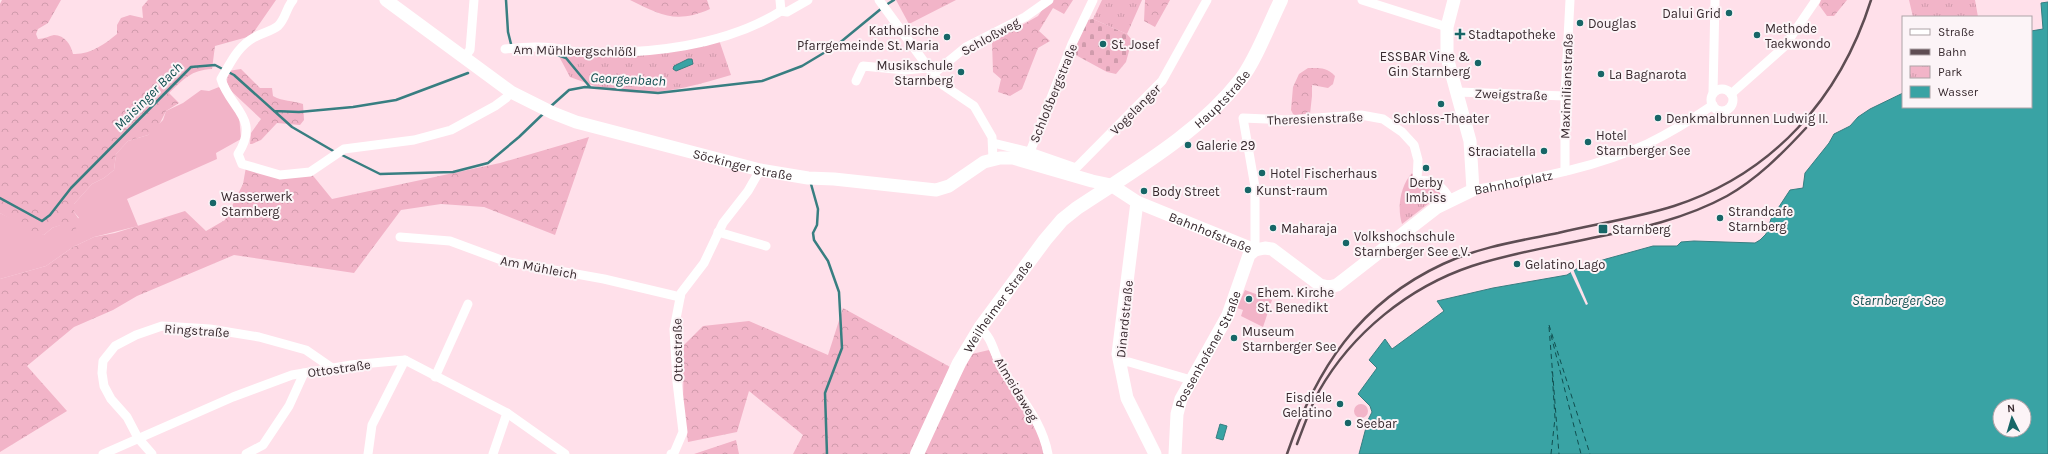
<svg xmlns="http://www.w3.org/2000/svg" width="2048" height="454" viewBox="0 0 2048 454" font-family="Karla,sans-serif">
<defs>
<pattern id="forest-crowns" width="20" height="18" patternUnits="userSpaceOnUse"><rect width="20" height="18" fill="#f2b4c8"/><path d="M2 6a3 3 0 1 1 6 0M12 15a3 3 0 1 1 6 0" fill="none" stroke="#d09bac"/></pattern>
<pattern id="cemetery-stones" width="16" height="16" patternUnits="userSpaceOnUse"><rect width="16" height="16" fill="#f2b4c8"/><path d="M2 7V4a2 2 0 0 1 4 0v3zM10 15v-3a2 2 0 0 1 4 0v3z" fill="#d09bac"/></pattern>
<pattern id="park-tufts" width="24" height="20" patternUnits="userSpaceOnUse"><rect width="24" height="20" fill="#f2b4c8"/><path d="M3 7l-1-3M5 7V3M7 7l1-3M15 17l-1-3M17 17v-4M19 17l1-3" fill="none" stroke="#d09bac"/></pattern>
</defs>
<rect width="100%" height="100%" fill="#ffe0ea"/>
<!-- green -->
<path fill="#f2b4c8" d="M 219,87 L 239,115 L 241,139 L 216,153 L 217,159 L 127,199 L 138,226 L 94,237 L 73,247 L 46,266 L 0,279 L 0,213 L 44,235 L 52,228 L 79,218 L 74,212 L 74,204 L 92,184 L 104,178 L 114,170 L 116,154 L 128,141 L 148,135 L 163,120 L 166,111 L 183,103 L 201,90 L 209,91 Z
M 1245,290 L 1272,300 L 1263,327 L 1241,316 L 1243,310 L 1237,308 Z
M1354 411a7 7 0 1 1 14 0a7 7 0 1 1-14 0Z"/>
<!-- forest -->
<path fill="url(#forest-crowns)" d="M 2,0 L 61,0 L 48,23 L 38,29 L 36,34 L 38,39 C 44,39 49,36 54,35 C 65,35 71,45 73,54 C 90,55 105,44 117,34 L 117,25 L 121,18 L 130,15 L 143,18 L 142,7 L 148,0 L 276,0 L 251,36 L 215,46 L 212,69 C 191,70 184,79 169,93 L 179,103 L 166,111 L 157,129 L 148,135 L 128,141 L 116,154 L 114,170 L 104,178 L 92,184 L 74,204 L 74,212 L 82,224 L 71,232 L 61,225 L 52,228 L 44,235 L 34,233 L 0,213 L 0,4 Z
M 630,0 L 707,0 L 710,9 C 676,24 661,15 630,0 Z
M 896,0 L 956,0 L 909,24 Z
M 1049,0 L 1073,0 L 1064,14 L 1053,8 L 1039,31 L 1050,41 L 1038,48 L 1022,89 L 1010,96 L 998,92 L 1001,79 L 993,72 L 992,42 L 1038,16 Z
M 1145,0 L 1170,0 L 1155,27 L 1144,21 Z
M 1821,0 L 1847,0 L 1834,16 L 1827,16 L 1819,5 Z
M 1308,68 C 1319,68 1327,67 1335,76 L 1333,84 L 1328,88 L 1312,85 L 1312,96 L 1310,114 L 1299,117 L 1293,114 L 1291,110 L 1293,87 L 1299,74 Z
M 241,69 L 260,88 L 272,88 L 273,96 C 284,102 291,100 303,104 L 304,120 L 300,125 L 277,123 L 261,140 L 252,144 L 250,144 L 251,133 L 261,119 L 230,90 L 227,82 L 228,71 Z
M 589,137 L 555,235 L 484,207 L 441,204 L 401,210 L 354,273 L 234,255 L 137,296 L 113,310 L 74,327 L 27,366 L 67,411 L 0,452 L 0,279 L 46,266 L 73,247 L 94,237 L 115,233 L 185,211 L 206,231 L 225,220 L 243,184 L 246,167 L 280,175 L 310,172 L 332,199 L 500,163 Z
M 843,308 L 950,367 L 911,454 L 793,454 L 803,435 L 749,391 L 737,432 L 688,442 L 683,403 L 684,345 L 703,326 L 749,321 L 828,355 Z
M 989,350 C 1010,383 1036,416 1044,454 L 919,454 L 972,354 Z
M 736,440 L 739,454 L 694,454 Z"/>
<!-- cemetery -->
<path fill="url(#cemetery-stones)" d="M 1093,19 L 1127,34 L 1132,40 L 1126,62 L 1116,74 L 1107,72 L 1072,53 L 1087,20 Z"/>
<!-- park -->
<path fill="url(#park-tufts)" d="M 1102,0 L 1142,0 L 1127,34 L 1093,19 Z
M 1909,0 L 1975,0 L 1978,17 L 1913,17 Z
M 718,37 L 731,75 C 691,87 648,99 605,89 C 593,86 582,81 570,77 L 554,47 L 616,52 Z
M 1412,173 L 1419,185 C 1429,185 1435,187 1441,194 L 1402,224 C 1397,208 1400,186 1412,173 Z"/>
<!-- water -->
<path fill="#39a3a4" stroke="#387e81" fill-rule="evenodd" d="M 2048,2 L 2048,454 L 1359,454 L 1368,420 L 1372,412 L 1370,406 L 1358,394 L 1377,368 L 1369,360 L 1385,339 L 1392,349 L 1444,311 L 1437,301 L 1493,288 L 1567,275 L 1578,268 L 1606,259 L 1653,246 L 1677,246 L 1681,242 L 1694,241 L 1755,243 L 1760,240 L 1766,234 L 1771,219 L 1790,190 L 1803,188 L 1805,173 L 1829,143 L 1834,134 L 1850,126 L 1858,117 L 1870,109 L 1903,93 L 1903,88 L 1903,107 L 2031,107 L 2031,31 L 2043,29 L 2041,3 ZM 2000,406 L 2024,406 L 2024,430 L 2000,430 Z
M 688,59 L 692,59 L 693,64 L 676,71 L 673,69 L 674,66 Z
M 1220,424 L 1227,426 L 1223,440 L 1216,438 Z"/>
<!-- pier -->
<path fill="#ffe0ea" d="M 1573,269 L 1588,304 L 1586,305 L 1570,271 Z"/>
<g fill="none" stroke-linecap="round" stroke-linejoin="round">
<!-- stream -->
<path stroke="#387e81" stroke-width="2.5" d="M 506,0 L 508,32 L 511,44
M 886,5 L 894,0
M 549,52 L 566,58 L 590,87
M 550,107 L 569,90 L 585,87 L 658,93 L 762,81 L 802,66 L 837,45 L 882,8
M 274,111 L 299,112 L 353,107 L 396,100 L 468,73
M 340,154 L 380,174 L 453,172 L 488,163 L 519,137 L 544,113
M 811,184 L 818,209 L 817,225 L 813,233 L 814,240 L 828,261 L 839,292 L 842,348 L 825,393 L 827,454
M 0,198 L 42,221 L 50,215 L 71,188 L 191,67 L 215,65 L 234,75 L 292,127 L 335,152"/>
<!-- ferry -->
<path stroke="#104e4f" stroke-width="1" stroke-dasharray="5 4" stroke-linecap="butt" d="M 1549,325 L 1590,454
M 1549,327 L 1559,454
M 1551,335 L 1581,454
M 1551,454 L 1555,418 L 1552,371"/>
<!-- street -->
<g stroke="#fff" stroke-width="9">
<path d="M 293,0 C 286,8 286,18 278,26 C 272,31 262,33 255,37 C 238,46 231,62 221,79 C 230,109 261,118 238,154 L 242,164 L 280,175 L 310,172 L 344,149 L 414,140 L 451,130 L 495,106 L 506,98 L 511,92"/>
<path d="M 780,0 L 781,11 L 787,12 L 808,0"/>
<path d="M 879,0 L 933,74 L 943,85 L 974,106 L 992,137 L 993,159"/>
<path d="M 1362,0 L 1447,27"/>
<path d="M 505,49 C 522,47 538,46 554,48 C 563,49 572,52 581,52 C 646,55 726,46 781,11"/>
<path d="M 465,56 L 470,50 L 474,0"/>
<path d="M 933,74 L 966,47 L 1025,17 L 1049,0"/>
<path d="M 856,81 L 863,66 L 905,70 L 928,68"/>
<circle cx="1722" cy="100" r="11"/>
<path d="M 1458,92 L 1565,96"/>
<path d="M 1713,93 L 1715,0"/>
<path d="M 1731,94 L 1784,47 L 1816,0"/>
<path d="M 993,143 L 1030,152 L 1072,44 L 1093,0"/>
<path d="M 1030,152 L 1076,168 L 1162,81 L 1207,0"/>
<path d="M 1565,171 L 1565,96 L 1570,0"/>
<path id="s1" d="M 1473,190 C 1531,179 1593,169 1647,144 C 1670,133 1691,120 1713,105"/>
<path d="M 718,232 L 766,246"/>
<path d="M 400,237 L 450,241 L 504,261 L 604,279 L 680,297"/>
<path d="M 1255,250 L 1255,187 L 1243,118 L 1286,120 L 1361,115 L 1383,119 L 1402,132 L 1414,145 L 1418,160 L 1417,181 C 1433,178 1444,187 1450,200"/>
<path d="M 980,328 C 993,338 994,355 1002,368 C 1019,397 1042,420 1048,454"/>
<path d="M 1119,362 L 1129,362 L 1191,380"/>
<path d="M 435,377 L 468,304"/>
<path d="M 103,454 L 233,397 L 292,375 L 351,365 L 405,360 L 507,413 L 565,454"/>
<path d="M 152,454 L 138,438 L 127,417 L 111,399 L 104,386 L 102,373 L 103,361 L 115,346 L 136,335 L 162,326 L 210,329 L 259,337 L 306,350 L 332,368"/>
<path d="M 246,454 L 263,445 L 289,406 L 304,373"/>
<path d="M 368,454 L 372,425 L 405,360"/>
<path d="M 493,454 L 507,413"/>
<path d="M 671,454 L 674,453 L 683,432 L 677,382 L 674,329 L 681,293 L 704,263 L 723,223 L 748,191 L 760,170"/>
</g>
<!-- secondary -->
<g stroke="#fff" stroke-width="13">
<path id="s2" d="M 386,0 L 511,92 L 553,113 L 576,122 L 760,170 L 808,178 L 834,179 L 936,190 L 949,186 L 984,162 L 1000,158 L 1013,158 L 1092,181 L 1111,185 L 1137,202 L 1255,250 L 1265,248 L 1272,249 L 1320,285 L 1329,287 L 1337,285 L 1436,208 L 1473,190 L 1470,141 L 1447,57 L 1447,27 L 1454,0"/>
<path d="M 1137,202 L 1118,354 L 1127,398 L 1155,454"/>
<path id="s3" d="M 1175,454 L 1177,414 L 1181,399 L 1228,315 L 1249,255 L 1255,250"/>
</g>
<!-- primary -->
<path stroke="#fff" stroke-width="14" id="s4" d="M 917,454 L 959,363 L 980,328 L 1045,240 L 1062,220 L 1077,208 C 1134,170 1198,134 1241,79 C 1256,60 1270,22 1281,0"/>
<!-- rail -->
<path stroke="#5e4d53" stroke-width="2.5" d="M 1297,444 C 1304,426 1310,408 1319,391 C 1352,333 1409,287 1472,266 C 1511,253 1552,247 1592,238 C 1638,229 1685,219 1727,196 C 1757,179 1782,154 1806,128
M 1287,454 C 1316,369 1359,303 1443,264 C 1479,247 1519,241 1558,233 C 1596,224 1636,218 1674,206 C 1773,174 1840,98 1871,0"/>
</g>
<!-- markers -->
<g fill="#176667" stroke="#fcf4f7" stroke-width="1.5">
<circle cx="1729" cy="13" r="4"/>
<circle cx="1580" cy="23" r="4"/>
<path d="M1458 28h4v4h4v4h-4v4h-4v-4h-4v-4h4z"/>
<circle cx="1757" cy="35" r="4"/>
<circle cx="947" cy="37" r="4"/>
<circle cx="1103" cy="44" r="4"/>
<circle cx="1478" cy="63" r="4"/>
<circle cx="961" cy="72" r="4"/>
<circle cx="1601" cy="74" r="4"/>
<circle cx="1441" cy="104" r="4"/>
<circle cx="1658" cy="118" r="4"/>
<circle cx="1588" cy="142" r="4"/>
<circle cx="1188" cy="145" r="4"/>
<circle cx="1544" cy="151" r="4"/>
<circle cx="1426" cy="168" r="4"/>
<circle cx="1262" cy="173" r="4"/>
<circle cx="1248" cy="190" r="4"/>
<circle cx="1144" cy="191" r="4"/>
<circle cx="213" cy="203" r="4"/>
<circle cx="1720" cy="218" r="4"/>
<circle cx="1273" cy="228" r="4"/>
<rect x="1598" y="224" width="10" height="10" rx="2"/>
<circle cx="1346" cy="243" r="4"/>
<circle cx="1517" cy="264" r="4"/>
<circle cx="1249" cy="299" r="4"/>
<circle cx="1234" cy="338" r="4"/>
<circle cx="1340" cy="404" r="4"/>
<circle cx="1348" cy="423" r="4"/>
</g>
<g text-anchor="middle" stroke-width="4" stroke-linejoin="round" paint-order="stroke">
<!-- poi labels -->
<g font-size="13" fill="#37292e" stroke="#fcf4f7" text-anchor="start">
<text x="1721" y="18" text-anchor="end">Dalui Grid</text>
<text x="1588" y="28">Douglas</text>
<text x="1765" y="33">Methode<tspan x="1765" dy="15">Taekwondo</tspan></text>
<text x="939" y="35" text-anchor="end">Katholische<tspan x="939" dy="15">Pfarrgemeinde St. Maria</tspan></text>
<text x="1468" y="39">Stadtapotheke</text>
<text x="1111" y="49">St. Josef</text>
<text x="1470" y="61" text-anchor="end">ESSBAR Vine &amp;<tspan x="1470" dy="15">Gin Starnberg</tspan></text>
<text x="953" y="70" text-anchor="end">Musikschule<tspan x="953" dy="15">Starnberg</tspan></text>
<text x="1609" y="79">La Bagnarota</text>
<text x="1441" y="123" text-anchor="middle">Schloss-Theater</text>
<text x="1666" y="123">Denkmalbrunnen Ludwig II.</text>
<text x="1596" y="140">Hotel<tspan x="1596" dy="15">Starnberger See</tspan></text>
<text x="1196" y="150">Galerie 29</text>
<text x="1536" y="156" text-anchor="end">Straciatella</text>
<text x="1270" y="178">Hotel Fischerhaus</text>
<text x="1426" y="187" text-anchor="middle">Derby<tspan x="1426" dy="15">Imbiss</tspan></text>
<text x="1256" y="195">Kunst-raum</text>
<text x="1152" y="196">Body Street</text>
<text x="221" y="201">Wasserwerk<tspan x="221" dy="15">Starnberg</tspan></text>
<text x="1728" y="216">Strandcafe<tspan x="1728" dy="15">Starnberg</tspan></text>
<text x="1281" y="233">Maharaja</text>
<text x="1612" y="234">Starnberg</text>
<text x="1354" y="241">Volkshochschule<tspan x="1354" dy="15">Starnberger See e.V.</tspan></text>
<text x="1525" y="269">Gelatino Lago</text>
<text x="1257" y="297">Ehem. Kirche<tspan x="1257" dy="15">St. Benedikt</tspan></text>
<text x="1242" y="336">Museum<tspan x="1242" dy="15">Starnberger See</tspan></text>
<text x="1332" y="402" text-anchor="end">Eisdiele<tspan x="1332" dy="15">Gelatino</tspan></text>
<text x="1356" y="428">Seebar</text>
</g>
<!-- street labels -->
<g font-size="13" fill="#37292e" stroke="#fcf4f7">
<text transform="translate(990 36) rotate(-29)" y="5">Schloßweg</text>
<text transform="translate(575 50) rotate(1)" y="5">Am Mühlbergschlößl</text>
<text transform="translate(1566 86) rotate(-88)" y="5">Maximilianstraße</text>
<text transform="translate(1053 93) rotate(-68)" y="5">Schloßbergstraße</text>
<text transform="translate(1511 94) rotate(2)" y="5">Zweigstraße</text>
<text dy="5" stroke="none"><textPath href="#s4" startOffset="478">Hauptstraße</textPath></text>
<text transform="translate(1135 109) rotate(-45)" y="5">Vogelanger</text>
<text transform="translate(1315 118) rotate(-2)" y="5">Theresienstraße</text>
<text dy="5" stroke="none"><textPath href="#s2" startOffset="399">Söckinger Straße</textPath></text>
<text dy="5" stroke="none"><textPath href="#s1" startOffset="41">Bahnhofplatz</textPath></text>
<text dy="5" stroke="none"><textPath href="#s2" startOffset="892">Bahnhofstraße</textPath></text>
<text transform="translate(539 267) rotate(11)" y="5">Am Mühleich</text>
<text dy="5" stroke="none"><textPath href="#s4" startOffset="169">Weilheimer Straße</textPath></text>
<text transform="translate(1124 319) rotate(-84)" y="5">Dinardstraße</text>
<text transform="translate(197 330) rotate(4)" y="5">Ringstraße</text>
<text transform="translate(677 350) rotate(-91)" y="5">Ottostraße</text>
<text dy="5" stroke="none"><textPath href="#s3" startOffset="112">Possenhofener Straße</textPath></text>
<text transform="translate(339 368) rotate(-8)" y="5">Ottostraße</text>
<text transform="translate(1017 389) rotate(59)" y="5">Almeidaweg</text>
</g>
<!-- water labels -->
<g font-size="14" font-style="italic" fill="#104e4f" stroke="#fcf4f7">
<text transform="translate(628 79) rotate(3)" y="5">Georgenbach</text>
<text transform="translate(148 96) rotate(-45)" y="5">Maisinger Bach</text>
<text x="1898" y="305">Starnberger See</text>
</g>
</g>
<!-- legend -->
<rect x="1902" y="16" width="130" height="92" fill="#fcf4f7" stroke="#ada3a7"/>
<rect x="1910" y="29" width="20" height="6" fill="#ffffff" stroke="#ada3a7"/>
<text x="1938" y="36" font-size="12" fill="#37292e">Straße</text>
<rect x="1910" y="49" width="20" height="6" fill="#5e4d53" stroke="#ada3a7"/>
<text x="1938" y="56" font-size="12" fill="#37292e">Bahn</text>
<rect x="1910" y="66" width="20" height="12" fill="url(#park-tufts)" stroke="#ada3a7"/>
<text x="1938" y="76" font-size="12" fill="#37292e">Park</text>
<rect x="1910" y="86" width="20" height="12" fill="#39a3a4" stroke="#ada3a7"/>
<text x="1938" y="96" font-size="12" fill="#37292e">Wasser</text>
<!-- north arrow -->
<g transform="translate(2012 418) rotate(355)"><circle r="19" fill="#fcf4f7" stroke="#ada3a7"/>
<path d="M0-3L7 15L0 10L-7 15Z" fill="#176667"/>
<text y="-6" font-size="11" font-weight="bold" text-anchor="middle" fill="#37292e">N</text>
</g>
</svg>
